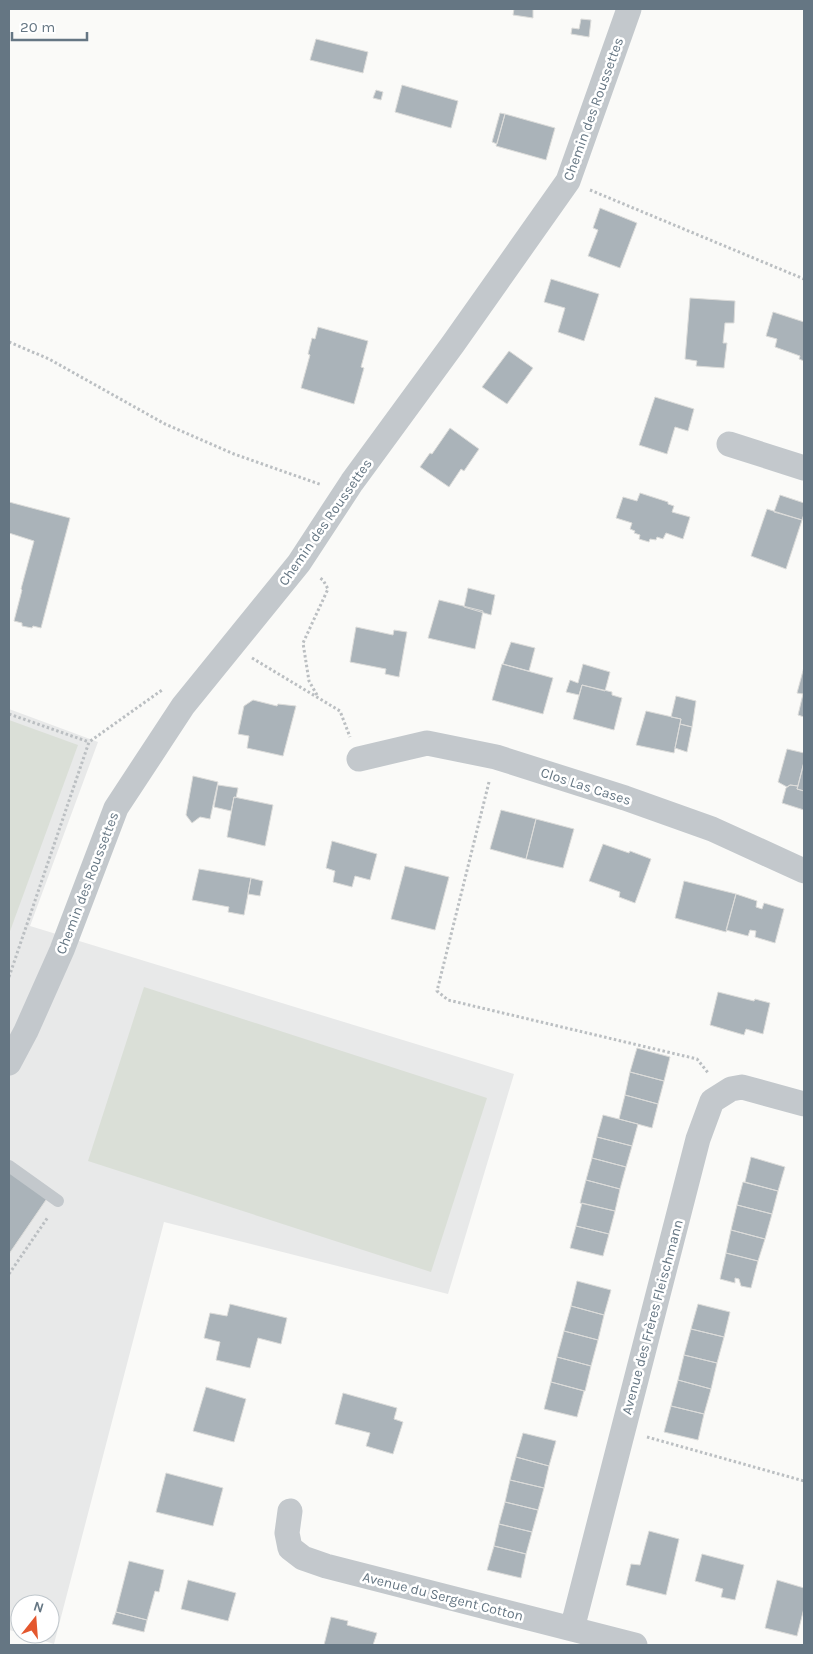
<svg xmlns="http://www.w3.org/2000/svg" width="813" height="1654" viewBox="0 0 813 1654" font-family="Karla,sans-serif">
<rect width="100%" height="100%" fill="#fafaf8"/>
<!-- built -->
<path fill="#e8e9e9" d="M 9,709 L 98,742 L 30,926 L 514,1074 L 448,1294 L 164,1222 L 54,1644 L 22,1634 L 50,1634 L 50,1604 L 20,1604 L 20,1633 L 9,1630 Z"/>
<!-- green -->
<path fill="#dadfd7" d="M 9,720 L 78,745 L 9,934 Z
M 144,987 L 487,1098 L 431,1272 L 88,1161 Z"/>
<!-- building -->
<path fill="#aab3b9" stroke="#dcdcda" d="M 514,9 L 533,9 L 533,18 L 513,15 Z
M 581,19 L 591,20 L 589,37 L 571,34 L 572,28 L 579,29 Z
M 316,39 L 368,52 L 363,73 L 310,60 Z
M 402,85 L 458,101 L 451,128 L 395,112 Z
M 376,90 L 383,92 L 381,100 L 373,98 Z
M 500,113 L 505,114 L 497,144 L 492,142 Z
M 505,114 L 555,128 L 546,160 L 496,146 Z
M 600,208 L 637,223 L 620,268 L 588,256 L 598,230 L 593,228 Z
M 551,279 L 599,294 L 584,341 L 558,332 L 565,308 L 544,302 Z
M 690,298 L 735,301 L 734,323 L 725,323 L 723,343 L 727,343 L 724,368 L 696,366 L 697,361 L 685,359 Z
M 773,312 L 804,322 L 804,361 L 799,359 L 800,356 L 775,347 L 777,339 L 766,336 Z
M 318,327 L 368,341 L 361,367 L 364,368 L 354,404 L 301,388 L 310,355 L 308,354 L 312,338 L 315,339 Z
M 509,351 L 533,368 L 507,404 L 482,387 Z
M 655,397 L 694,409 L 688,431 L 675,427 L 667,454 L 639,445 Z
M 450,428 L 479,449 L 464,471 L 461,469 L 449,487 L 420,467 L 430,453 L 432,454 Z
M 640,493 L 668,502 L 668,504 L 674,506 L 672,512 L 690,517 L 683,539 L 666,533 L 663,539 L 657,537 L 656,540 L 650,539 L 649,542 L 639,539 L 640,535 L 634,533 L 635,531 L 630,529 L 632,523 L 616,518 L 623,497 L 637,501 Z
M 780,495 L 804,503 L 804,514 L 802,520 L 774,512 Z
M 9,502 L 70,518 L 41,628 L 33,626 L 32,628 L 22,626 L 22,623 L 14,621 L 22,590 L 21,589 L 34,541 L 9,533 Z
M 767,509 L 802,520 L 786,569 L 751,556 Z
M 468,588 L 495,595 L 491,615 L 464,607 Z
M 439,600 L 483,611 L 475,649 L 428,638 Z
M 356,627 L 393,635 L 394,630 L 407,632 L 399,677 L 385,674 L 386,669 L 350,662 Z
M 511,642 L 535,648 L 529,671 L 503,664 Z
M 502,664 L 553,678 L 543,714 L 492,700 Z
M 583,664 L 610,672 L 605,691 L 582,685 L 579,695 L 566,692 L 570,680 L 578,683 Z
M 804,667 L 804,717 L 798,715 L 803,694 L 797,693 Z
M 582,685 L 612,692 L 612,695 L 622,698 L 614,730 L 573,719 Z
M 676,696 L 696,701 L 692,727 L 680,724 L 681,719 L 671,717 Z
M 253,700 L 277,706 L 278,704 L 296,706 L 283,756 L 247,748 L 249,736 L 238,734 L 244,706 Z
M 646,711 L 681,719 L 674,753 L 636,745 Z
M 680,724 L 692,727 L 687,752 L 675,748 Z
M 787,749 L 804,753 L 804,762 L 798,786 L 790,785 L 787,787 L 778,782 Z
M 804,762 L 804,791 L 797,789 Z
M 193,776 L 218,782 L 210,819 L 200,817 L 192,823 L 186,815 Z
M 218,785 L 238,788 L 236,798 L 234,797 L 231,811 L 214,807 Z
M 790,785 L 798,786 L 797,789 L 804,791 L 804,810 L 782,803 L 786,788 Z
M 234,797 L 273,805 L 265,846 L 227,837 Z
M 501,810 L 536,819 L 526,859 L 490,849 Z
M 536,819 L 574,829 L 563,868 L 526,859 Z
M 332,841 L 377,854 L 370,880 L 355,876 L 352,887 L 333,882 L 335,871 L 326,868 Z
M 603,844 L 629,853 L 630,851 L 651,859 L 635,903 L 619,897 L 620,892 L 589,881 Z
M 405,866 L 449,877 L 435,930 L 391,919 Z
M 199,869 L 251,878 L 244,915 L 228,912 L 229,907 L 192,900 Z
M 251,878 L 263,881 L 260,896 L 248,894 Z
M 684,881 L 736,894 L 726,932 L 675,918 Z
M 736,894 L 757,901 L 756,907 L 762,909 L 764,903 L 784,909 L 775,943 L 755,937 L 756,931 L 750,930 L 748,936 L 726,930 Z
M 718,992 L 754,1001 L 755,999 L 770,1003 L 763,1034 L 746,1029 L 744,1035 L 710,1025 Z
M 637,1048 L 670,1057 L 664,1081 L 630,1072 Z
M 630,1072 L 664,1081 L 658,1104 L 625,1095 Z
M 625,1095 L 658,1104 L 652,1128 L 619,1119 Z
M 603,1115 L 638,1124 L 632,1146 L 597,1137 Z
M 597,1137 L 632,1146 L 626,1167 L 592,1158 Z
M 751,1157 L 785,1167 L 778,1191 L 745,1182 Z
M 592,1158 L 626,1167 L 620,1189 L 586,1180 Z
M 9,1170 L 48,1197 L 9,1254 Z
M 586,1180 L 620,1189 L 615,1211 L 580,1203 Z
M 743,1182 L 778,1191 L 772,1214 L 737,1205 Z
M 582,1203 L 615,1211 L 609,1234 L 576,1226 Z
M 737,1205 L 772,1214 L 765,1239 L 731,1230 Z
M 576,1226 L 609,1234 L 603,1256 L 570,1248 Z
M 731,1230 L 765,1239 L 758,1261 L 726,1253 Z
M 726,1253 L 758,1261 L 751,1288 L 741,1286 L 739,1279 L 735,1278 L 735,1283 L 720,1279 Z
M 577,1281 L 611,1290 L 604,1315 L 571,1306 Z
M 230,1304 L 287,1318 L 281,1344 L 258,1338 L 250,1368 L 216,1360 L 220,1342 L 204,1338 L 210,1313 L 227,1316 Z
M 698,1304 L 730,1312 L 724,1337 L 691,1329 Z
M 571,1306 L 604,1315 L 598,1340 L 564,1331 Z
M 691,1329 L 724,1337 L 717,1363 L 684,1355 Z
M 564,1331 L 598,1340 L 591,1366 L 557,1357 Z
M 684,1355 L 717,1363 L 711,1389 L 678,1380 Z
M 557,1357 L 591,1366 L 585,1391 L 551,1382 Z
M 678,1380 L 711,1389 L 704,1414 L 671,1406 Z
M 551,1382 L 584,1391 L 577,1417 L 544,1409 Z
M 206,1387 L 246,1399 L 234,1442 L 193,1431 Z
M 343,1393 L 397,1408 L 394,1419 L 403,1422 L 393,1454 L 366,1446 L 370,1433 L 335,1424 Z
M 671,1406 L 704,1414 L 698,1440 L 664,1432 Z
M 523,1433 L 556,1441 L 549,1466 L 516,1457 Z
M 516,1457 L 549,1466 L 544,1488 L 510,1480 Z
M 166,1473 L 223,1488 L 213,1526 L 156,1512 Z
M 510,1480 L 544,1488 L 538,1510 L 505,1502 Z
M 505,1502 L 538,1510 L 532,1532 L 499,1524 Z
M 499,1524 L 532,1532 L 526,1554 L 494,1546 Z
M 649,1531 L 679,1539 L 666,1595 L 626,1585 L 631,1564 L 640,1565 Z
M 494,1546 L 526,1554 L 521,1578 L 487,1570 Z
M 702,1554 L 744,1565 L 735,1600 L 721,1597 L 723,1589 L 695,1581 Z
M 129,1561 L 164,1570 L 159,1592 L 155,1591 L 147,1620 L 116,1612 Z
M 188,1580 L 236,1593 L 228,1621 L 181,1609 Z
M 777,1580 L 804,1588 L 804,1608 L 797,1636 L 765,1628 Z
M 116,1612 L 147,1620 L 144,1632 L 112,1624 Z
M 331,1617 L 348,1621 L 347,1625 L 377,1633 L 373,1645 L 324,1645 Z"/>
<g fill="none" stroke-linecap="round" stroke-linejoin="round">
<!-- path -->
<path stroke="#bbbfc2" stroke-width="3" stroke-dasharray="2.5 2.5" stroke-linecap="butt" d="M 590,190 L 804,279
M 9,342 L 49,359 L 165,424 L 234,454 L 322,485
M 252,658 L 340,711 L 350,737
M 317,695 L 309,681 L 303,643 L 328,589 L 323,580 L 320,578
M 9,714 L 89,742
M 489,782 L 437,991 L 448,1000 L 697,1059 L 709,1074
M 9,977 L 89,742 L 162,690
M 9,1274 L 48,1217
M 647,1437 L 804,1481"/>
<!-- lane -->
<path stroke="#c3c8cc" stroke-width="12" d="M 9,1166 L 58,1201"/>
<!-- street -->
<path stroke="#c3c8cc" stroke-width="25" d="M 729,444 L 804,468
M 359,759 L 427,743 L 496,757 L 625,798 L 712,829 L 804,871
M 9,1063 L 26,1031 L 62,950 L 116,808 L 183,706 L 299,563 L 352,482 L 453,344 L 568,181 L 629,9
M 290,1511 L 287,1533 L 290,1548 L 303,1558 L 326,1566 L 635,1645
M 572,1629 L 698,1139 L 712,1101 L 731,1089 L 742,1087 L 804,1104"/>
</g>
<g text-anchor="middle" stroke-width="5" stroke-linejoin="round" paint-order="stroke">
<!-- street labels -->
<g font-size="14" fill="#657683" stroke="#fff">
<text transform="translate(593 109) rotate(-70)" y="5">Chemin des Roussettes</text>
<text transform="translate(325 522) rotate(-55)" y="5">Chemin des Roussettes</text>
<text transform="translate(586 786) rotate(18)" y="5">Clos Las Cases</text>
<text transform="translate(87 883) rotate(-69)" y="5">Chemin des Roussettes</text>
<text transform="translate(652 1317) rotate(-75)" y="5">Avenue des Frères Fleischmann</text>
<text transform="translate(443 1596) rotate(14)" y="5">Avenue du Sergent Cotton</text>
</g>
</g>
<!-- border -->
<rect width="813" height="1654" fill="none" stroke="#657683" stroke-width="20"/>
<!-- north arrow -->
<g transform="translate(35 1619) rotate(17)"><circle r="24" fill="#ffffff" stroke="#c1c8cd"/>
<path d="M0-4L9 19L0 12L-9 19Z" fill="#e4572e"/>
<text y="-8" font-size="14" font-weight="bold" text-anchor="middle" fill="#657683">N</text>
</g>
<!-- scale -->
<path d="M12 32v8h75v-8" fill="none" stroke="#657683" stroke-width="2.5"/>
<text x="20" y="32" font-size="15" fill="#657683" stroke="#ffffff" stroke-width="4" paint-order="stroke">20 m</text>
</svg>
